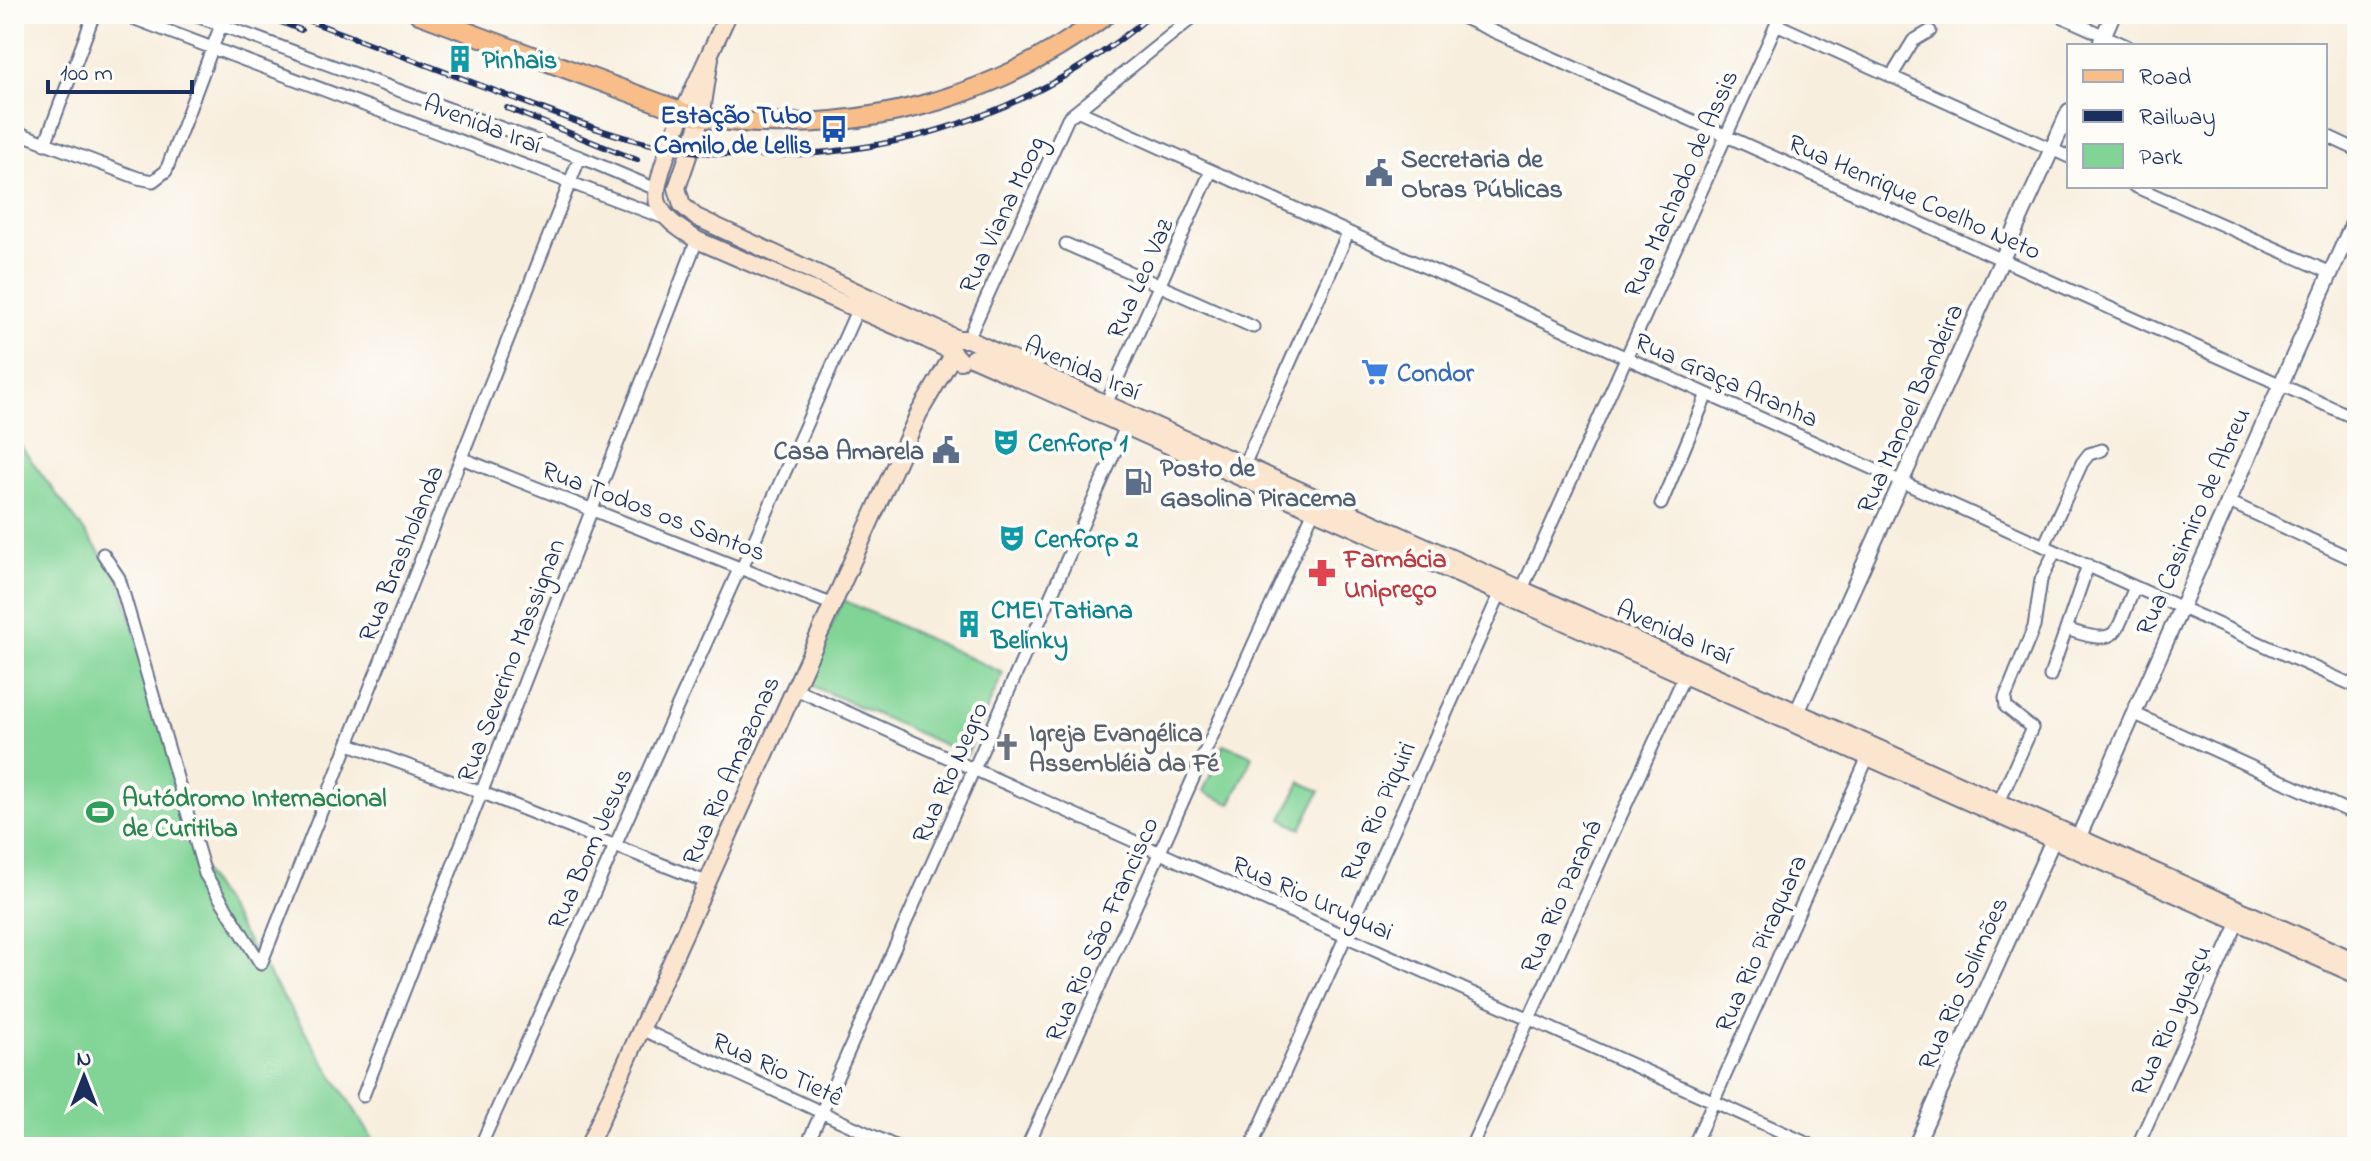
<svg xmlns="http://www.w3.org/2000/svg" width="2371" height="1161" viewBox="0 0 2371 1161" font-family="'Indie Flower',sans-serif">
<rect width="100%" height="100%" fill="#fdfcf7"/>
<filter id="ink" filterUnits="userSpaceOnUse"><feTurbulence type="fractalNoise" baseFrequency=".0125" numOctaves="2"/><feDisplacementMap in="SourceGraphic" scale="16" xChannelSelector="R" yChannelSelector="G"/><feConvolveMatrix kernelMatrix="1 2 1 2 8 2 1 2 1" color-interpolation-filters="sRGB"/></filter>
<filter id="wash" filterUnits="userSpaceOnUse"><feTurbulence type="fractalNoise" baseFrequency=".006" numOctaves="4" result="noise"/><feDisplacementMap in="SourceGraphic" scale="32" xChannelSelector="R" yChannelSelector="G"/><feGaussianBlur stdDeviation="1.8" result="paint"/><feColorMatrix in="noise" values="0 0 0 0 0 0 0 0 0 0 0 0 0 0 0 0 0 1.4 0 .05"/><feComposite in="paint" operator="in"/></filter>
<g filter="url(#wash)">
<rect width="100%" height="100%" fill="#f8eede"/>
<!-- green -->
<path fill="#81d496" stroke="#4e827a" stroke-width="2" d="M 14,437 L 119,578 L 205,874 L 378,1147 L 14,1147 Z
M 843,600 L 1003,673 L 967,755 L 806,683 Z
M 1224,744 L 1253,756 L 1231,804 L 1203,792 Z
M 1301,782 L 1320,791 L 1301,829 L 1282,819 Z"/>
</g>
<g filter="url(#ink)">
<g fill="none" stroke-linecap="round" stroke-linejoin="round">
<!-- minor casing -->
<g stroke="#68728b" stroke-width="15">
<path id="minor" d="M 122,14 L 667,219
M 191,14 L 580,157 L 656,189
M 1455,14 L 2357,419
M 2056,14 L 2127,46
M 2352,14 L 2357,16
M 1776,24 L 2069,157
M 1891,77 L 1913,41 L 1930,31
M 1079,111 L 2357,687
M 14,131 L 138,178 L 153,181 L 166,171 L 221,25
M 2325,135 L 2357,150
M 45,144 L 94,14
M 2134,186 L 2331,273
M 1066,244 L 1253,327
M 968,339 L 1068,118 L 1197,14
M 1106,404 L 1211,171
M 461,458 L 831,604
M 1244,465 L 1348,233
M 2227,501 L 2357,561
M 1661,504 L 1707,394
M 2044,546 L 2082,463 L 2089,454 L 2102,450
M 103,554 L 119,578 L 205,874 L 261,964
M 742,568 L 858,308
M 1522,589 L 1781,14
M 2066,629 C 2122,648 2114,634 2135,587
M 2050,676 L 2088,565
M 793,688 L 1815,1147
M 2133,713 L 2357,815
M 349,744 L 483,793 L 706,882
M 1999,802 L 2032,728 L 2006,707 L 2005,698 L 2034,627 L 2041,580 L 2055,551
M 261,964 L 580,157
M 641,1029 L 897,1147
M 363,1096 L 697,240
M 480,1147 L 740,567
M 806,1147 L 1129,420
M 1027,1147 L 1314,510
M 1251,1147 L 1502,589
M 1471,1147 L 1686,672
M 1693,1147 L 1868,757
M 2137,1147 L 2240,918"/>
</g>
<!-- tertiary casing -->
<g stroke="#68728b" stroke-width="18">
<path id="tertiary" d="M 2099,46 L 2113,14
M 1794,719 L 2069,111
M 2075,845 L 2357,214
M 1915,1147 L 2053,840"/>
</g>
<!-- secondary casing -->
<g stroke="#68728b" stroke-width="20">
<path id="secondary" d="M 728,14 C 714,47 648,176 658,203 C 665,221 682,230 697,240 L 926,339 L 951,351 L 960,361
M 710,58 L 701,118 L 677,188 L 682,205 L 696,217 L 958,339 L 968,339 L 1106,404 L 2357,962
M 973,358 L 2357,975
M 588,1147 L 919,413 L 953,355"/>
</g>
<!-- primary casing -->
<g stroke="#68728b" stroke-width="22">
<path id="primary" d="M 419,14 L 683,112 C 718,123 757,124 793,123 C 908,121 1015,84 1107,14"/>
</g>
<!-- minor -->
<use href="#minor" stroke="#fff" stroke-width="11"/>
<!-- tertiary -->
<use href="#tertiary" stroke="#fff" stroke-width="14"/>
<!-- secondary -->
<use href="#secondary" stroke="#fce5cf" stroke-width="16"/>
<!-- primary -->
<use href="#primary" stroke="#f8bd88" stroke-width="18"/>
<!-- rail casing -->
<g stroke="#1b2f5e" stroke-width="6">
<path id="rail" d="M 261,14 L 301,30
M 291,14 C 362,41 434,68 506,95 C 563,117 629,144 690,151 C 857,170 1024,124 1152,14
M 507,108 L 637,160"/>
</g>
<!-- rail -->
<use href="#rail" stroke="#fdfcf7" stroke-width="3" stroke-dasharray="9" stroke-linecap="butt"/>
</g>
</g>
<!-- icons -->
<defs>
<g id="building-bare" transform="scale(2.16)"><path d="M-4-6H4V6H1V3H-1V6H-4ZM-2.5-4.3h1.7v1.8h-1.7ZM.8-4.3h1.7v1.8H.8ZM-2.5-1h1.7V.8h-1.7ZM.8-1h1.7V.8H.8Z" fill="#0f9aa8" stroke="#fdfcf7" stroke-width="2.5" paint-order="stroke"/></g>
<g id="bus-bare" transform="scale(2.16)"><path d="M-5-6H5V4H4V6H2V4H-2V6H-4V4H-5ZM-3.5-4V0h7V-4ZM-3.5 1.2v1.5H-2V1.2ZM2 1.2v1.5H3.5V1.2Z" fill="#1a4fb4" stroke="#fdfcf7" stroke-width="2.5" paint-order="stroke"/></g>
<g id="civic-bare" transform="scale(2.16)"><path d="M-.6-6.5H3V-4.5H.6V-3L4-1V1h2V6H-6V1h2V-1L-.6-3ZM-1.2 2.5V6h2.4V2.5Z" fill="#5c6f8a" stroke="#fdfcf7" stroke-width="2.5" paint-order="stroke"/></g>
<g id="supermarket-bare" transform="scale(2.16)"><path d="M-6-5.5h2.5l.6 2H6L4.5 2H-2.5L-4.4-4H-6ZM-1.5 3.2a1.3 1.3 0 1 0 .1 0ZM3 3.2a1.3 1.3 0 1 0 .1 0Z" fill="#3f7fe0" stroke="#fdfcf7" stroke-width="2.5" paint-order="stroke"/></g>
<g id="theatre-bare" transform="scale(2.16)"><path d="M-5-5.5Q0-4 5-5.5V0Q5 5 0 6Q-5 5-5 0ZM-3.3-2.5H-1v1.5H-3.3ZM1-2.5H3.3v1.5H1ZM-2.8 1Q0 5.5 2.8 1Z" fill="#0f9aa8" stroke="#fdfcf7" stroke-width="2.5" paint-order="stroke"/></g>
<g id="fuel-bare" transform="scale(2.16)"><path d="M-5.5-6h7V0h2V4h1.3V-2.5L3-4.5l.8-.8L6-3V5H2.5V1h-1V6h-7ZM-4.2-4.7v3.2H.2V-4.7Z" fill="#5c6f8a" stroke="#fdfcf7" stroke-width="2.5" paint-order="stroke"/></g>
<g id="pharmacy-bare" transform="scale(2.16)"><path d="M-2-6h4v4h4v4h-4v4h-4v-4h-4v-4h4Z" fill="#e0444e" stroke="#fdfcf7" stroke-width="2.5" paint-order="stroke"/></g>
<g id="church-bare" transform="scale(2.16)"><path d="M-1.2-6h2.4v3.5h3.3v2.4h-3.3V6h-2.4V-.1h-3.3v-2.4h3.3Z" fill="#6b7280" stroke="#fdfcf7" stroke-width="2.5" paint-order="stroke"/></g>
<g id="stadium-bare" transform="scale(2.16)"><path d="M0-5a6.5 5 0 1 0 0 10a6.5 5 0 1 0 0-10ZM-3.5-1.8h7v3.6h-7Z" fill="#2e9e5b" stroke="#fdfcf7" stroke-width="2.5" paint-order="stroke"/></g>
</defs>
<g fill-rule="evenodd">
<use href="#building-bare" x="460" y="59"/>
<use href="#bus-bare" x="834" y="129"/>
<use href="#civic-bare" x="1379" y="173"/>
<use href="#supermarket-bare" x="1375" y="372"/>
<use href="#theatre-bare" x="1006" y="442"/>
<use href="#civic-bare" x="946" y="450"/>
<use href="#fuel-bare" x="1138" y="482"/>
<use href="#theatre-bare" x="1012" y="538"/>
<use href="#pharmacy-bare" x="1322" y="573"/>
<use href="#building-bare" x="969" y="624"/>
<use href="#church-bare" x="1007" y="747"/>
<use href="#stadium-bare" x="100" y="812"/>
</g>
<g text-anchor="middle" stroke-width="8" stroke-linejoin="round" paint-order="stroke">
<!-- culture labels -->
<g font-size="26" font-weight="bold" fill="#0d838f" stroke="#fdfcf7" text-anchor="start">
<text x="482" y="68">Pinhais</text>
<text x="1028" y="451">Cenforp 1</text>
<text x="1034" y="547">Cenforp 2</text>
<text x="991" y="618">CMEI Tatiana<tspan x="991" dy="30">Belinky</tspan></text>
</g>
<!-- transit labels -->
<g font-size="26" font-weight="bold" fill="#164399" stroke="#fdfcf7" text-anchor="end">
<text x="812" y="123">Estação Tubo<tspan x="812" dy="30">Camilo de Lellis</tspan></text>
</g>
<!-- street labels -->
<g font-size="26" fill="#1b2f5e" stroke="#fdfcf7">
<text transform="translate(483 123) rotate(21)" y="9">Avenida Iraí</text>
<text transform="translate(1680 183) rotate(-66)" y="9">Rua Machado de Assis</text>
<text transform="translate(1915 196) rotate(24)" y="9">Rua Henrique Coelho Neto</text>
<text transform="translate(1001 214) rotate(-65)" y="9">Rua Viana Moog</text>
<text transform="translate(1139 278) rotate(-66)" y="9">Rua Leo Vaz</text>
<text transform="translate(1083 367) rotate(24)" y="9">Avenida Iraí</text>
<text transform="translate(1727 379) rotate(24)" y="9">Rua Graça Aranha</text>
<text transform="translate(1909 408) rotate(-66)" y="9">Rua Manoel Bandeira</text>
<text transform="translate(654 510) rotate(21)" y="9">Rua Todos os Santos</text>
<text transform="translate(2192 521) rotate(-66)" y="9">Rua Casimiro de Abreu</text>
<text transform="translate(400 553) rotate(-68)" y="9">Rua Brasholanda</text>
<text transform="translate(1675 631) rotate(24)" y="9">Avenida Iraí</text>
<text transform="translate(510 660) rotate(-69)" y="9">Rua Severino Massignan</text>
<text transform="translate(730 770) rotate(-66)" y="9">Rua Rio Amazonas</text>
<text transform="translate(949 772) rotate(-66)" y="9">Rua Rio Negro</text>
<text transform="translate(1377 811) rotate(-66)" y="9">Rua Rio Piquiri</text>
<text transform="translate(589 848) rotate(-66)" y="9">Rua Bom Jesus</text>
<text transform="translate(1560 896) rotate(-66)" y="9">Rua Rio Paraná</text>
<text transform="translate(1313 897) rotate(24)" y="9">Rua Rio Uruguai</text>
<text transform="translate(1101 929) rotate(-66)" y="9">Rua Rio São Francisco</text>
<text transform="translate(1760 943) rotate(-66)" y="9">Rua Rio Piraquara</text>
<text transform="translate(1962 983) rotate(-66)" y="9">Rua Rio Solimões</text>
<text transform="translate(2170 1020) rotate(-66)" y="9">Rua Rio Iguaçu</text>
<text transform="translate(778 1068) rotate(25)" y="9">Rua Rio Tietê</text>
</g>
<!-- service labels -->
<g font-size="26" font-weight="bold" fill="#4e5e75" stroke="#fdfcf7" text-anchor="start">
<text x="1401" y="167">Secretaria de<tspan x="1401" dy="30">Obras Públicas</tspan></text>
<text x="924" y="459" text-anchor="end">Casa Amarela</text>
<text x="1160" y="476">Posto de<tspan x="1160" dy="30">Gasolina Piracema</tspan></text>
</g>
<!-- shop labels -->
<g font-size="26" font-weight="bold" fill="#366cbe" stroke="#fdfcf7" text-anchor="start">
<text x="1397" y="381">Condor</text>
</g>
<!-- health labels -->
<g font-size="26" font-weight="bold" fill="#be3a42" stroke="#fdfcf7" text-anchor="start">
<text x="1344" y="567">Farmácia<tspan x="1344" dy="30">Unipreço</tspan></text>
</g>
<!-- worship labels -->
<g font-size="26" font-weight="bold" fill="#5b616d" stroke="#fdfcf7" text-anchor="start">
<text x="1029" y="741">Igreja Evangélica<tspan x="1029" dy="30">Assembléia da Fé</tspan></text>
</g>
<!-- leisure labels -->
<g font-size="26" font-weight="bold" fill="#27864d" stroke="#fdfcf7" text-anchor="start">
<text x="122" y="806">Autódromo Internacional<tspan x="122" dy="30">de Curitiba</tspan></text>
</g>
</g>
<!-- margin -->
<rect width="2371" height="1161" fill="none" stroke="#fdfcf7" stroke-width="48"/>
<!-- legend -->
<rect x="2067" y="44" width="260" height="144" fill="#fdfcf7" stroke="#a3aaba" stroke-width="2"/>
<rect x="2083" y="70" width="40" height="12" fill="#f8bd88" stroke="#a3aaba" stroke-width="2"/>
<text x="2139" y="84" font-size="24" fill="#1b2f5e">Road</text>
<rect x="2083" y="110" width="40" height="12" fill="#1b2f5e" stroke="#a3aaba" stroke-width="2"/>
<text x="2139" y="124" font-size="24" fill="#1b2f5e">Railway</text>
<rect x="2083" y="144" width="40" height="24" fill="#81d496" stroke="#a3aaba" stroke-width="2"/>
<text x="2139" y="164" font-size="24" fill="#1b2f5e">Park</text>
<!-- north arrow -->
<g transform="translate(84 1077)" stroke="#fdfcf7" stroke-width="6" paint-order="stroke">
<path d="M0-6L14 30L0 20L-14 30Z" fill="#1b2f5e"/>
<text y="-12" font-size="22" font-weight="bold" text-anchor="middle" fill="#1b2f5e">N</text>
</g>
<!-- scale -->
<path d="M48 80v12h144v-12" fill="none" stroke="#1b2f5e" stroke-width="4"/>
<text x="60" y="80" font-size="24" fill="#1b2f5e" stroke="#fdfcf7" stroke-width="6" paint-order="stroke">100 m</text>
</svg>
